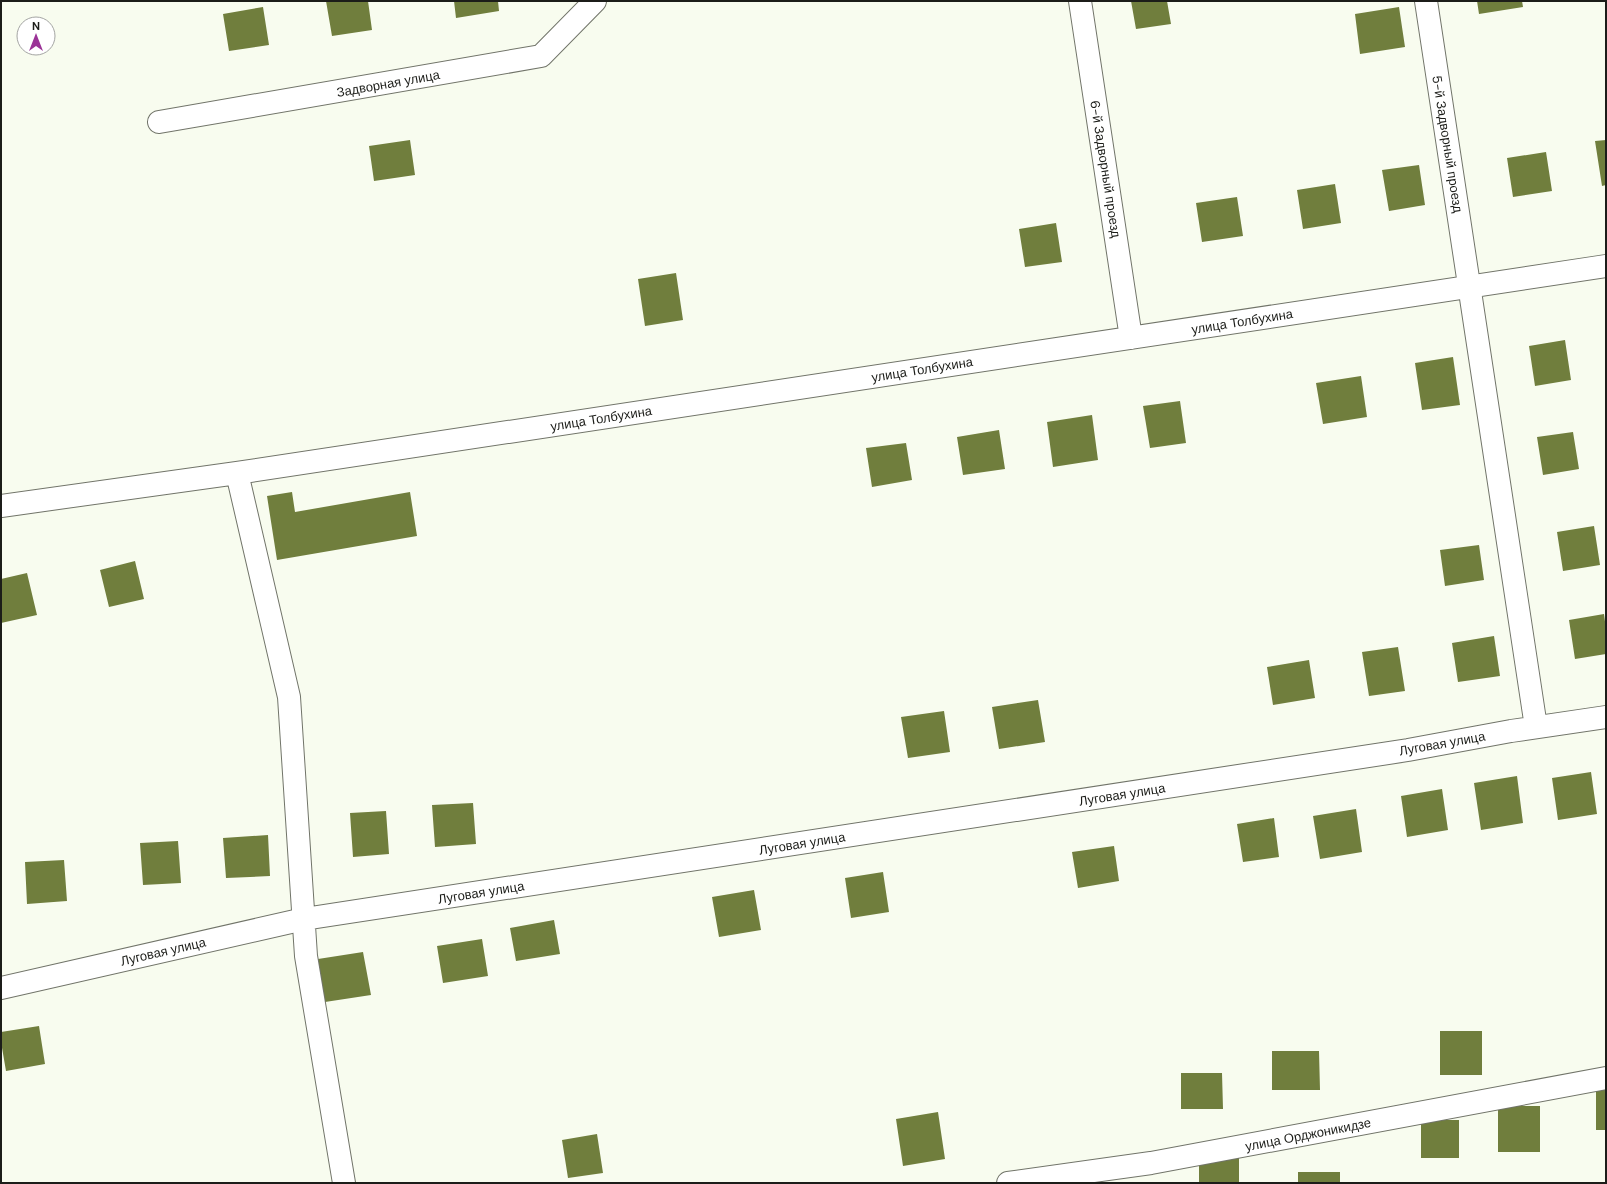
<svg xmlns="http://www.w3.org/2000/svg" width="1607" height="1184" viewBox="0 0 1607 1184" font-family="'DM Sans',sans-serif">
<rect width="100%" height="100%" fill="#f8fcef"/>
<!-- building -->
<path fill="#707e3d" d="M 326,1 L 368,1 L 372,30 L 332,36 Z
M 454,1 L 498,1 L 499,11 L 456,18 Z
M 1131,1 L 1167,1 L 1171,24 L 1136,29 Z
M 1477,1 L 1522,1 L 1523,7 L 1479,14 Z
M 263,7 L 269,45 L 229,51 L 223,14 Z
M 1399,7 L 1405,47 L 1360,54 L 1355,14 Z
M 410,140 L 415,175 L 374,181 L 369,146 Z
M 1606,140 L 1606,185 L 1602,186 L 1595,141 Z
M 1546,152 L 1552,191 L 1513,197 L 1507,158 Z
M 1419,165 L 1425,205 L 1389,211 L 1382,170 Z
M 1335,184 L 1341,223 L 1303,229 L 1297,190 Z
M 1237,197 L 1243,236 L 1202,242 L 1196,203 Z
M 1056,223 L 1062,262 L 1025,267 L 1019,229 Z
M 676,273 L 683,320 L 645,326 L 638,279 Z
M 1565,340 L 1571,380 L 1535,386 L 1529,346 Z
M 1453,357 L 1460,405 L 1422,410 L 1415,363 Z
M 1361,376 L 1367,417 L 1323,424 L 1316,383 Z
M 1180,401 L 1186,443 L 1150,448 L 1143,406 Z
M 1092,415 L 1098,460 L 1053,467 L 1047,422 Z
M 999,430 L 1005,469 L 963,475 L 957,437 Z
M 1573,432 L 1579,469 L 1543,475 L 1537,437 Z
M 906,443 L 912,480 L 872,487 L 866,448 Z
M 292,492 L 295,512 L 410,492 L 417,536 L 277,560 L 267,496 Z
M 1594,526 L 1600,565 L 1563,571 L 1557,532 Z
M 1479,545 L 1484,580 L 1445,586 L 1440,550 Z
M 135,561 L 144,599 L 109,607 L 100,570 Z
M 27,573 L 37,615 L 1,623 L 1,579 Z
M 1604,614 L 1606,629 L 1606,654 L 1575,659 L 1569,620 Z
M 1494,636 L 1500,676 L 1458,682 L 1452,643 Z
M 1398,647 L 1405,691 L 1369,696 L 1362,652 Z
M 1309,660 L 1315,698 L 1273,705 L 1267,667 Z
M 1038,700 L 1045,742 L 999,749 L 992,707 Z
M 944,711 L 950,752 L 908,758 L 901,717 Z
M 1591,772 L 1597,814 L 1558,820 L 1552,778 Z
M 1517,776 L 1523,823 L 1481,830 L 1474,783 Z
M 1442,789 L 1448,830 L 1407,837 L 1401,796 Z
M 473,803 L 476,844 L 435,847 L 432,805 Z
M 1356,809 L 1362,852 L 1320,859 L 1313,816 Z
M 386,811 L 389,854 L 353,857 L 350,813 Z
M 1274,818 L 1279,857 L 1243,862 L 1237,824 Z
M 268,835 L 270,876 L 226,878 L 223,838 Z
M 178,841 L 181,883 L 143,885 L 140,843 Z
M 1114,846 L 1119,881 L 1078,888 L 1072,852 Z
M 64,860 L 67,901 L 27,904 L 25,862 Z
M 883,872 L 889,912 L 851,918 L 845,878 Z
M 754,890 L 761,930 L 719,937 L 712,897 Z
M 554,920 L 560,954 L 516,961 L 510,928 Z
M 482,939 L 488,976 L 443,983 L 437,946 Z
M 363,952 L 371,995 L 325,1002 L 318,959 Z
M 39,1026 L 45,1064 L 6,1071 L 1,1042 L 1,1032 Z
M 1440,1031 L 1482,1031 L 1482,1075 L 1440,1075 Z
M 1272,1051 L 1319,1051 L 1320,1090 L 1272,1090 Z
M 1181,1073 L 1222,1073 L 1223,1109 L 1181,1109 Z
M 1596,1090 L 1606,1090 L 1606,1130 L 1596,1130 Z
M 1498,1106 L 1540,1106 L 1540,1152 L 1498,1152 Z
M 938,1112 L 945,1159 L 903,1166 L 896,1119 Z
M 1421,1120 L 1459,1120 L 1459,1158 L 1421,1158 Z
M 597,1134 L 603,1173 L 568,1178 L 562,1140 Z
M 1239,1157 L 1239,1183 L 1199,1183 L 1199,1158 Z
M 1298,1172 L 1340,1172 L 1340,1183 L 1298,1183 Z"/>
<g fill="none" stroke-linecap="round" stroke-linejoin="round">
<!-- minor casing -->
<g stroke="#717469" stroke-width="24">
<path id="minor" d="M 1080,1 L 1131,338
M 1426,1 L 1536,727
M 159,122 L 541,56 L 595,1
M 237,473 L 289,697 L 306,956 L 344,1183
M 1,506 L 237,473 L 1606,266
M 1,988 L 304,919 L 1408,750 L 1511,731 L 1606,717
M 1008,1183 L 1151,1163 L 1606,1078"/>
</g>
<!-- minor -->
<use href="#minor" stroke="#fff" stroke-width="22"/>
</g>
<g text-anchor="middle" stroke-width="3" stroke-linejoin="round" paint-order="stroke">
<!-- street labels -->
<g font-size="13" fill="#1c1d19" stroke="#fff">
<text transform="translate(388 83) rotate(-10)" y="5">Задворная улица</text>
<text transform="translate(1448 144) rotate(81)" y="5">5-й Задворный проезд</text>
<text transform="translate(1106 169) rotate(81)" y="5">6-й Задворный проезд</text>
<text transform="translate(1242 321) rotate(-9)" y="5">улица Толбухина</text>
<text transform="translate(922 369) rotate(-9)" y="5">улица Толбухина</text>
<text transform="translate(601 418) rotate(-9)" y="5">улица Толбухина</text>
<text transform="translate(1442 743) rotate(-10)" y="5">Луговая улица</text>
<text transform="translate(1122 794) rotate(-9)" y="5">Луговая улица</text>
<text transform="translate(802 843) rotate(-9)" y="5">Луговая улица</text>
<text transform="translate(481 892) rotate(-9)" y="5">Луговая улица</text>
<text transform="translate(163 951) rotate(-13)" y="5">Луговая улица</text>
<text transform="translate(1308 1134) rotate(-11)" y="5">улица Орджоникидзе</text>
</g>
</g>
<!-- border -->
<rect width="1607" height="1184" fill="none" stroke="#1c1d19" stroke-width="4"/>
<!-- north arrow -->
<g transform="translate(36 36)"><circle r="19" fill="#ffffff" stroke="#a4a5a3"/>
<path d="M0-3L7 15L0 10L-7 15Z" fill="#9b3397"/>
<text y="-6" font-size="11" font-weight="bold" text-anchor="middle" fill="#1c1d19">N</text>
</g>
</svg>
